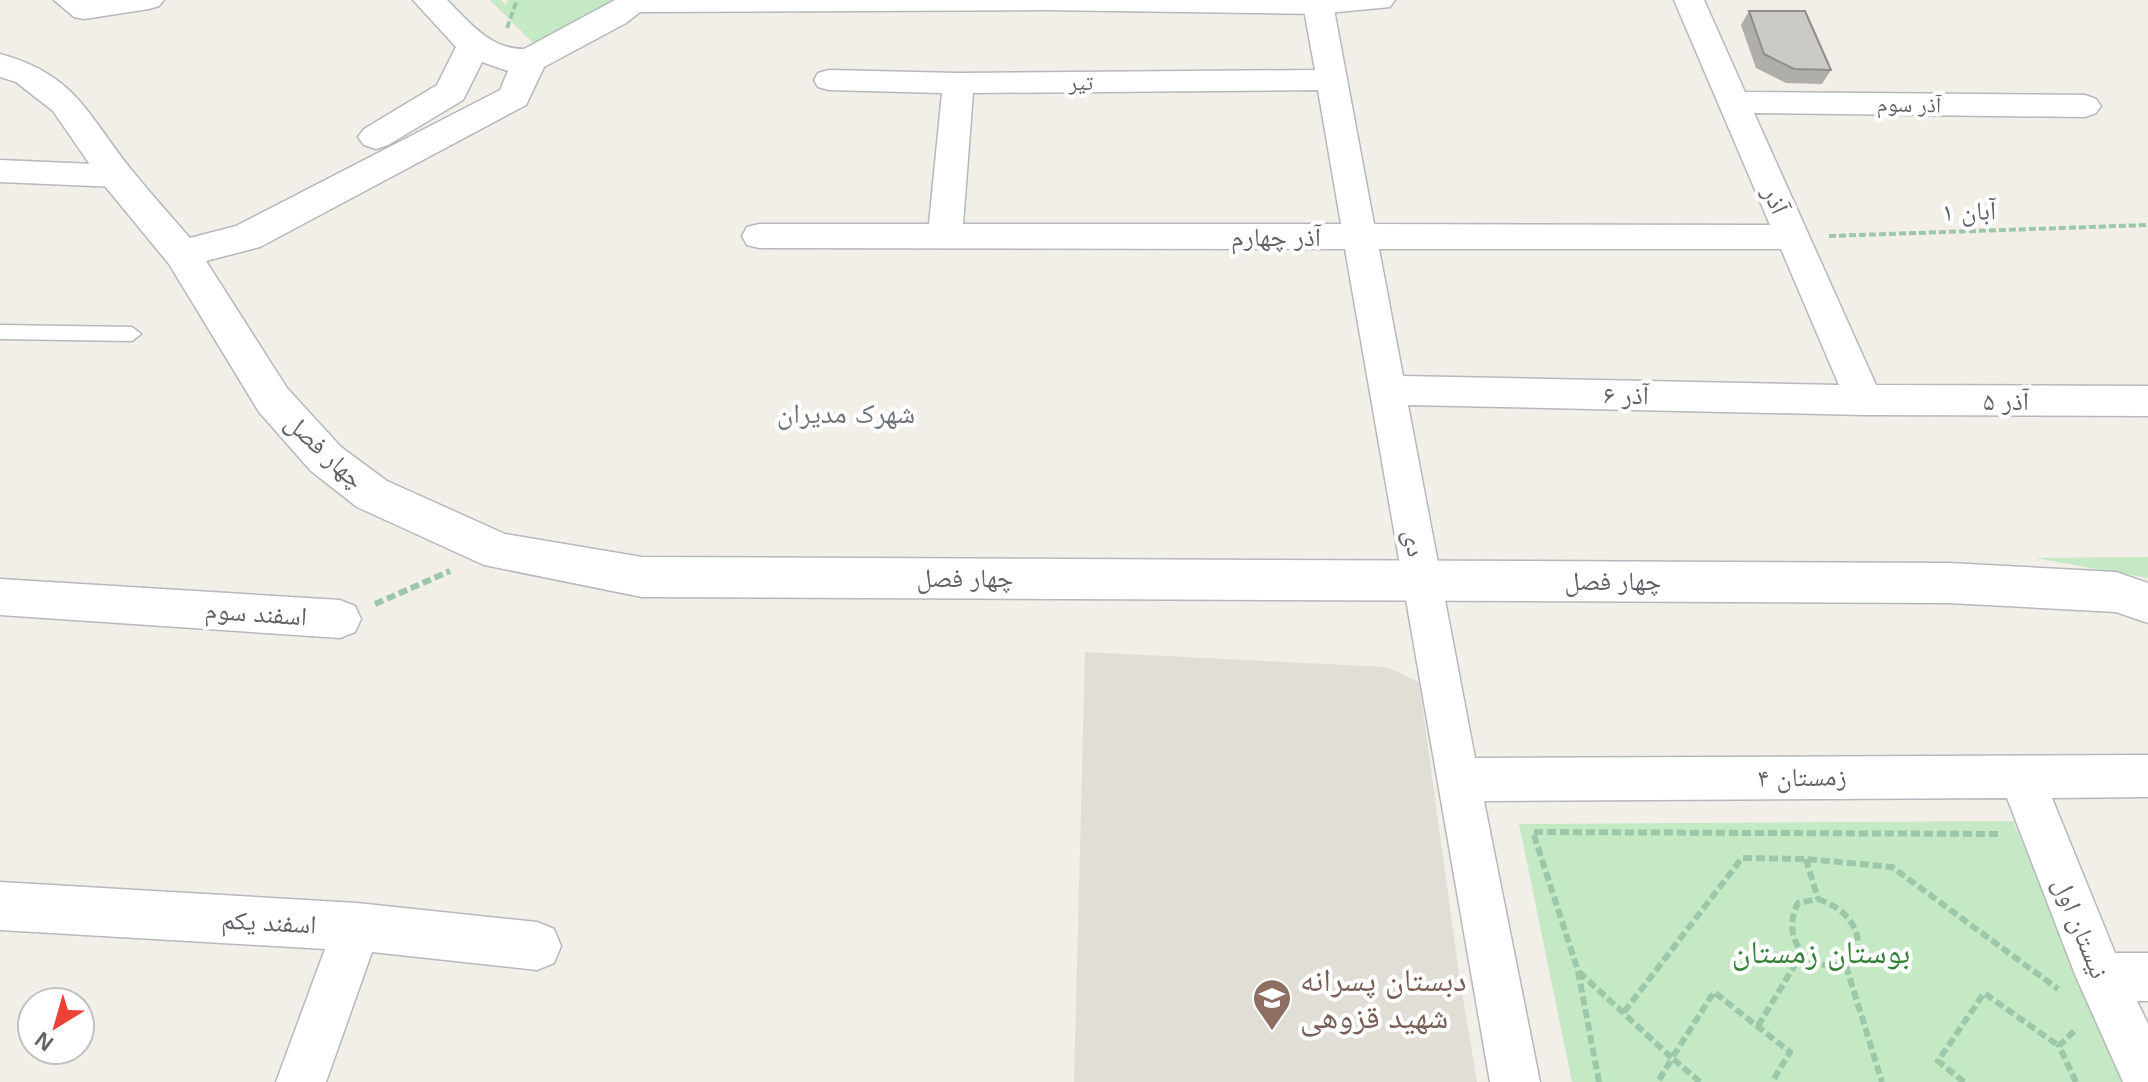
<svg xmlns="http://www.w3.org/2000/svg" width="2148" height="1082" viewBox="0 0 2148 1082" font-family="Helvetica,'Noto Naskh Arabic',sans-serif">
<rect width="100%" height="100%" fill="#f1efe8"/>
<!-- education -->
<path fill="#e1ded6" d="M 1085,652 L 1387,667 L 1419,682 L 1460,981 L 1477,1082 L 1074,1082 Z"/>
<!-- green -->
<path fill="#c5e8c5" d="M 490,0 L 501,0 L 506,5 L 508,0 L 651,0 L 542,45 L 532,42 Z
M 2148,557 L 2148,578 L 2035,558 Z
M 2013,821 L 2123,1082 L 1572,1082 L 1519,824 Z"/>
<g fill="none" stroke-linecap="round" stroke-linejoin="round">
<!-- service casing -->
<g stroke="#b5b8bc" stroke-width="3">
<path id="service" d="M 0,325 L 132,327 L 141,334 L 132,341 L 0,339 Z"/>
</g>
<!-- minor casing -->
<g stroke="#b5b8bc" stroke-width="3">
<path id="minor" d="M 54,0 L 164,0 L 159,6 L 149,9 L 84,19 L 74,17 Z
M 1306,0 L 1330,0 L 1333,4 L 1374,224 L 1770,225 L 1674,0 L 1704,0 L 1745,92 L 2085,95 L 2096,99 L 2101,106 L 2096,113 L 2085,117 L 1754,113 L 1876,385 L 2148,386 L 2148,416 L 1864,415 L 1408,405 L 1475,758 L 2148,755 L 2148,797 L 2052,798 L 2115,953 L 2148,953 L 2148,1001 L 2137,1001 L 2148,1024 L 2148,1082 L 2123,1082 L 2076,977 L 2007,798 L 1484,801 L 1540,1082 L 1490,1082 L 1345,249 L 759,248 L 747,245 L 742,236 L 747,227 L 759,224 L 929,224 L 942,93 L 829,90 L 818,87 L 814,80 L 818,73 L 829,70 L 958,73 L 1315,70 L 1303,4 ZM 1318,90 L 1341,224 L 963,224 L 973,93 ZM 1379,249 L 1781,249 L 1839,385 L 1403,376 Z
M 0,160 L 117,165 L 129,168 L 133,176 L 129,184 L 117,187 L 0,182 Z
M 0,579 L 340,600 L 355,606 L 361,619 L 355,632 L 340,638 L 0,615 Z
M 0,882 L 357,903 L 537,922 L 554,929 L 561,946 L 554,963 L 537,970 L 372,952 L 326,1082 L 276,1082 L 325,949 L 0,930 Z"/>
</g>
<!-- tertiary casing -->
<g stroke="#b5b8bc" stroke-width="3">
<path id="tertiary" d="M 413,0 L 447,0 C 470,23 490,49 524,49 L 615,0 L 1395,0 L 1390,7 L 1318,14 L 1044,10 L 640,12 L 626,23 L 544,67 L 526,105 L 260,247 L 206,261 L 287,388 L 341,447 L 387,481 L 505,534 L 642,557 L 1949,563 L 2116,572 L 2148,583 L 2148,623 L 2116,612 L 1949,603 L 642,597 L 484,565 L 357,507 L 311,471 L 259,412 L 169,264 L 104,185 L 53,111 L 16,82 L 0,77 L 0,54 C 74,74 86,112 130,168 C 149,192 170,215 190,238 L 236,226 L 500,90 L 508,71 L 482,62 L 463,100 L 388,145 L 376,149 L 364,145 L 358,137 L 364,129 L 437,85 L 456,47 Z"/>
</g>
<!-- path-far1 -->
<path stroke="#9cc7a9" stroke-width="4" stroke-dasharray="7 3" stroke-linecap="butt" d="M 507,28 L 517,0
M 1829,236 L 2148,225"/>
<!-- path -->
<path stroke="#9cc7a9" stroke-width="6" stroke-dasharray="9 4" stroke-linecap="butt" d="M 375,604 L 450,571
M 1806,859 L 1818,899
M 1818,899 C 1843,908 1859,923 1859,951 C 1826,989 1775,946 1798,903 Z
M 1846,966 L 1882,1082
M 1579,972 L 1672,1058 L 1658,1082
M 1624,1012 L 1742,858 L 1806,859 L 1892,867 L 2058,989
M 1758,1026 L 1802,953
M 1599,1082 L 1578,971 L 1533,832 L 2001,834
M 1700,1082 L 1672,1058 L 1714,992 L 1790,1052 L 1772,1082
M 1964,1082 L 1938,1061 L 1984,993 L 2059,1046
M 2076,1082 L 2059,1046 L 2077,1028"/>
<!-- service -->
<use href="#service" fill="#fff" fill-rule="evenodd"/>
<!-- minor -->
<use href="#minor" fill="#fff" fill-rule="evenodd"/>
<!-- tertiary -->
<use href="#tertiary" fill="#fff" fill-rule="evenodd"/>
</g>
<!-- wall -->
<path fill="#afaea9" d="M 1749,11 L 1831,70 L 1822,84 L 1786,83 L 1756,68 L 1741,25 Z"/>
<!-- building -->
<path fill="#cccac5" stroke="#8f8d8a" stroke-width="2" d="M 1749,11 L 1805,11 L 1831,70 L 1794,69 L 1764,54 Z"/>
<!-- icons -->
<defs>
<g id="school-pin" transform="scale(2)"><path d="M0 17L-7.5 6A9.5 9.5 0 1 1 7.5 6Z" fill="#8d6e63" stroke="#fff"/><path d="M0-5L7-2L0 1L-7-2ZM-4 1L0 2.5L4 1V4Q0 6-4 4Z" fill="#fff"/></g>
</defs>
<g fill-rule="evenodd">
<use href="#school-pin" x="1272" y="998"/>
</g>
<g text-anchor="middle" stroke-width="8" stroke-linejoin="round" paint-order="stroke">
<!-- far-street labels -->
<g font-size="22" fill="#5f6368" stroke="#fff">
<text x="1081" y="90">تیر</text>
<text transform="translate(1909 104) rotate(1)" y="8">آذر سوم</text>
</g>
<!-- street labels -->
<g font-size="26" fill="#5f6368" stroke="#fff">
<text transform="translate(1776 200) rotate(66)" y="9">آذر</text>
<text transform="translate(1969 211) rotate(-2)" y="9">آبان ۱</text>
<text x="1276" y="246">آذر چهارم</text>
<text transform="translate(1626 395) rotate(1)" y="9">آذر ۶</text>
<text x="2006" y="410">آذر ۵</text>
<text transform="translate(325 451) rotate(43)" y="9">چهار فصل</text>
<text transform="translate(1415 543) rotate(80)" y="9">دی</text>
<text x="965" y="587">چهار فصل</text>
<text x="1613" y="590">چهار فصل</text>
<text transform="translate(256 613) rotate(4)" y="9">اسفند سوم</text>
<text transform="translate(1802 777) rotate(-1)" y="9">زمستان ۴</text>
<text transform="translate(269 922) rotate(3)" y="9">اسفند یکم</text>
<text transform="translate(2081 928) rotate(68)" y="9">نیستان اول</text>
</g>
<!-- neighbourhood labels -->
<g font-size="28" fill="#70757a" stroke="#fff">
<text x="846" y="423">شهرک مدیران</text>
</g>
<!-- near-park labels -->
<g font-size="32" fill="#348238" stroke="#fff">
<text x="1821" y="963">بوستان زمستان</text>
</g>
<!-- near-education labels -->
<g font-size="32" fill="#785e54" stroke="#fff" text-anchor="start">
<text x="1300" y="991">دبستان پسرانه<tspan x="1300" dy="37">شهید قزوهی</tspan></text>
</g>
</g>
<!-- north arrow -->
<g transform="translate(56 1026) rotate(217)"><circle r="38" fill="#ffffff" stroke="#bfc1c3" stroke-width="2"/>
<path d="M0-6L14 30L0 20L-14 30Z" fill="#ea4335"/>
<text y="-12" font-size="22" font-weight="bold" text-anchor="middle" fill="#5f6368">N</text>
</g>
</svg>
